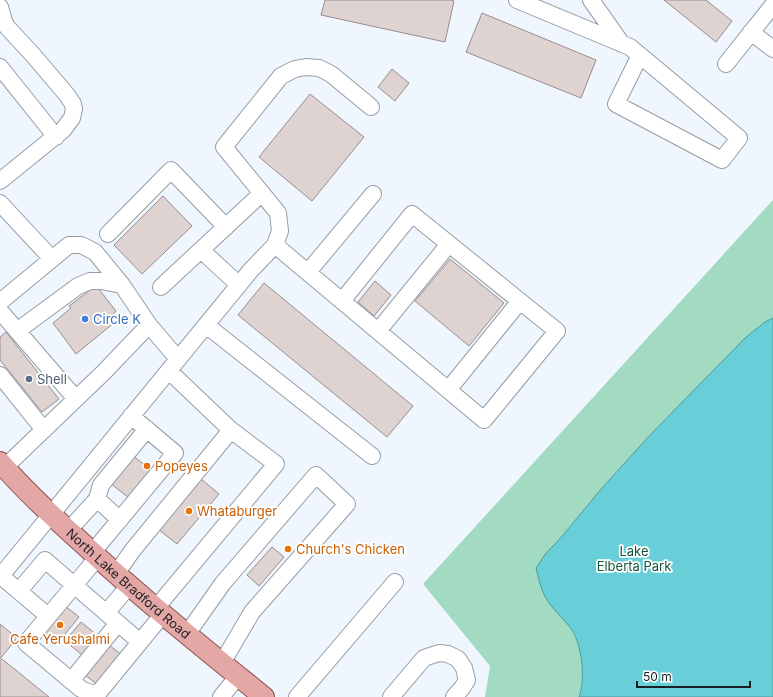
<svg xmlns="http://www.w3.org/2000/svg" width="773" height="697" viewBox="0 0 773 697" font-family="Inter,sans-serif">
<rect width="100%" height="100%" fill="#eff6fe"/>
<!-- green -->
<path fill="#a2dbc1" d="M 773,200 L 773,697 L 485,697 L 490,666 L 423,584 Z"/>
<!-- water -->
<path fill="#68cfd8" stroke="#519aa1" d="M 773,318 L 773,697 L 579,697 C 586,678 582,641 569,626 C 561,616 547,604 543,592 C 540,585 538,576 536,568 L 546,553 L 558,541 L 602,488 L 651,434 L 745,338 L 765,322 Z"/>
<!-- building -->
<path fill="#dfd3d2" stroke="#998d8d" d="M 325,0 L 451,0 L 454,1 L 445,42 L 321,15 Z
M 664,0 L 706,0 L 732,21 L 716,42 Z
M 482,13 L 596,60 L 581,98 L 466,52 Z
M 392,69 L 409,83 L 395,101 L 378,87 Z
M 310,94 L 364,137 L 312,201 L 259,157 Z
M 163,196 L 192,226 L 142,274 L 114,245 Z
M 450,259 L 504,303 L 469,346 L 415,301 Z
M 375,281 L 391,295 L 374,316 L 358,302 Z
M 264,283 L 413,406 L 387,437 L 238,315 Z
M 94,287 L 98,288 L 116,311 L 111,317 L 115,322 L 76,354 L 53,323 L 71,308 L 69,306 Z
M 6,332 L 59,399 L 42,412 L 0,360 L 0,337 Z
M 132,455 L 151,470 L 129,498 L 110,483 Z
M 200,478 L 219,494 L 177,544 L 158,529 Z
M 272,547 L 284,557 L 259,586 L 247,575 Z
M 64,605 L 79,617 L 56,645 L 41,633 Z
M 81,622 L 98,636 L 82,655 L 65,641 Z
M 0,624 L 17,638 L 0,659 Z
M 109,645 L 122,655 L 98,685 L 85,675 Z
M 2,659 L 49,697 L 0,697 L 0,661 Z"/>
<g fill="none" stroke-linecap="round" stroke-linejoin="round">
<!-- minor casing -->
<g stroke="#969da4" stroke-width="18">
<path id="minor" d="M 517,0 L 630,47 L 739,138 L 722,160 L 616,104 L 640,55
M 591,0 L 622,44
M 0,7 L 4,21 L 7,27 L 33,55 L 67,95 L 73,104 L 74,109 L 72,118 L 63,130 L 0,181
M 751,32 L 773,49
M 726,64 L 773,5
M 0,67 L 56,137
M 0,203 L 52,259
M 108,234 L 171,170 L 226,227
M 275,245 L 484,420 L 557,331 L 412,214 L 342,301
M 201,250 L 239,285
M 308,272 L 373,194
M 161,287 L 262,193
M 0,302 L 69,245 L 81,245 L 95,252 L 122,285 L 149,325 L 178,359
M 0,311 L 76,399
M 206,325 L 372,456
M 17,331 L 78,286 L 90,281 L 101,281 L 122,285
M 378,331 L 449,244
M 0,375 L 44,430
M 448,390 L 520,301
M 5,467 L 104,372 L 149,325
M 97,499 L 120,520
M 68,531 L 97,499 L 101,485 L 147,429
M 92,553 L 175,453 L 131,416
M 97,558 L 26,643 L 81,689 C 88,692 93,695 100,691 L 163,614
M 116,574 L 132,551 L 231,430
M 1,576 L 48,616
M 0,577 L 251,270 L 275,245 L 280,231 L 278,213 L 224,147 L 281,76 L 295,69 L 306,67 L 319,68 L 331,74 L 371,107
M 19,591 L 45,560 L 140,642
M 156,608 L 276,464 L 231,430 L 169,371
M 106,613 L 129,586
M 187,634 L 223,583 L 316,475 L 347,504 L 252,612 L 222,663
M 71,681 L 118,623
M 221,697 L 238,676
M 297,697 L 395,582
M 391,697 L 424,658 L 439,653 L 448,654 L 458,659 L 464,668 L 467,680 L 462,688 L 454,697"/>
</g>
<!-- major casing -->
<g stroke="#915250" stroke-width="22">
<g id="major">
<path id="s1" d="M 0,462 C 24,490 52,516 80,541 C 139,596 201,646 264,697"/>
</g>
</g>
<!-- minor -->
<use href="#minor" stroke="#fff" stroke-width="16"/>
<!-- major -->
<use href="#major" stroke="#e3a7a5" stroke-width="20"/>
</g>
<!-- markers -->
<circle fill="#3f7fe0" stroke="#fff" stroke-width="1.5" cx="85" cy="319" r="4"/>
<circle fill="#5c6f8a" stroke="#fff" stroke-width="1.5" cx="29" cy="379" r="4"/>
<g fill="#e8710a" stroke="#fff" stroke-width="1.5">
<circle cx="147" cy="466" r="4"/>
<circle cx="189" cy="511" r="4"/>
<circle cx="288" cy="549" r="4"/>
<circle cx="60" cy="625" r="4"/>
</g>
<g text-anchor="middle" stroke-width="3.5" stroke-linejoin="round" paint-order="stroke">
<!-- shop labels -->
<g font-size="13" fill="#366cbe" stroke="#fff" text-anchor="start">
<text x="93" y="324">Circle K</text>
</g>
<!-- service labels -->
<g font-size="13" fill="#4e5e75" stroke="#fff" text-anchor="start">
<text x="37" y="384">Shell</text>
</g>
<!-- food labels -->
<g font-size="13" fill="#c56008" stroke="#fff" text-anchor="start">
<text x="155" y="471">Popeyes</text>
<text x="197" y="516">Whataburger</text>
<text x="296" y="554">Church's Chicken</text>
<text x="60" y="644" text-anchor="middle">Cafe Yerushalmi</text>
</g>
<!-- park labels -->
<g font-size="13" fill="#11543d" stroke="#fff">
<text x="634" y="556">Lake<tspan x="634" dy="15">Elberta Park</tspan></text>
</g>
<!-- street labels -->
<g font-size="13" fill="#1c1f22" stroke="#fff">
<text dy="5" stroke="none"><textPath href="#s1" startOffset="177">North Lake Bradford Road</textPath></text>
</g>
</g>
<!-- scale -->
<path d="M637 681v6h113v-6" fill="none" stroke="#1c1f22" stroke-width="2"/>
<text x="643" y="681" font-size="12" fill="#1c1f22" stroke="#ffffff" stroke-width="3" paint-order="stroke">50 m</text>
</svg>
